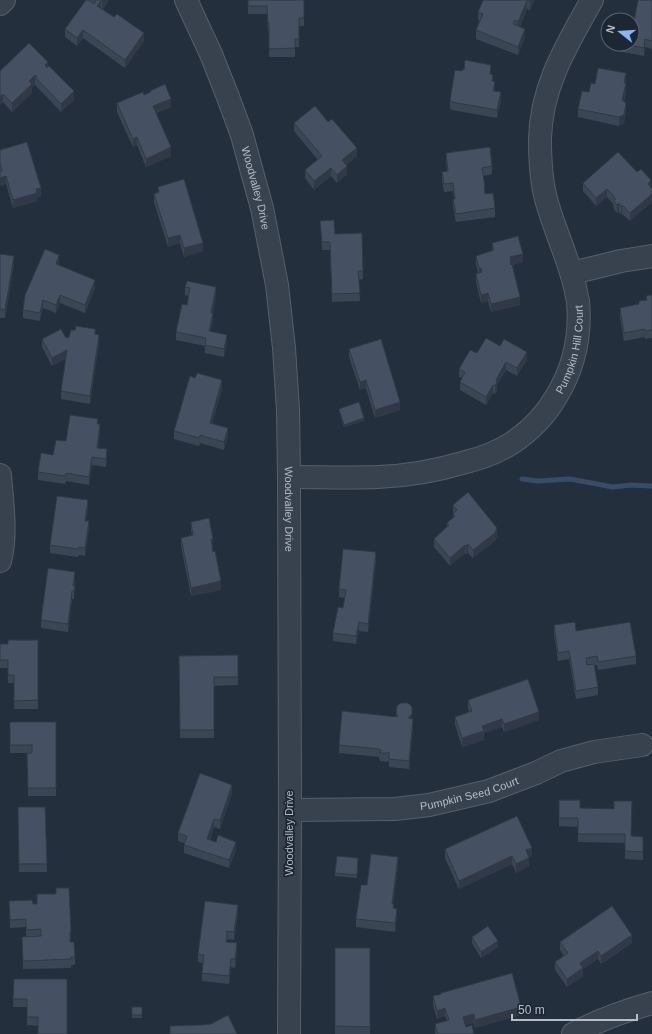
<svg xmlns="http://www.w3.org/2000/svg" width="652" height="1034" viewBox="0 0 652 1034" font-family="Arial,sans-serif">
<rect width="100%" height="100%" fill="#242f3e"/>
<g fill="none" stroke-linecap="round" stroke-linejoin="round">
<!-- stream -->
<path stroke="#394c67" stroke-width="5" d="M 522,479 L 538,481 L 570,479 L 613,487 L 631,485 L 652,486"/>
<!-- minor casing -->
<g stroke="#565f6c" stroke-width="24">
<g id="minor">
<path id="s1" d="M 186,0 L 211,54 L 228,97 L 242,135 L 252,172 L 262,208 L 277,285 L 284,348 L 288,410 L 289,477 L 290,810 L 289,1034"/>
<path d="M 0,4 L 4,0"/>
<path d="M 572,273 L 621,261 L 652,256"/>
<path d="M 0,475 C 2,503 7,533 0,561"/>
<path id="s2" d="M 289,477 C 318,477 348,478 378,477 C 407,476 439,470 466,462 C 482,458 498,452 512,443 C 530,431 545,416 556,397 C 574,368 581,335 578,301 C 577,297 576,292 575,287 C 568,257 554,229 546,199 C 541,180 540,159 540,139 C 541,86 567,45 592,0"/>
<path id="s3" d="M 290,810 L 395,809 L 429,805 L 489,791 L 536,773 L 561,761 L 594,752 L 642,745"/>
<path d="M 573,1034 C 598,1020 624,1011 652,1003"/>
</g>
</g>
<!-- minor -->
<use href="#minor" stroke="#38414e" stroke-width="22"/>
</g>
<!-- wall -->
<path fill="#3b4654" d="M 86,0 L 109,0 L 103,9 L 144,41 L 125,68 L 83,38 L 77,46 L 65,37 L 65,29 Z
M 248,0 L 304,0 L 304,26 L 299,26 L 299,47 L 295,47 L 295,57 L 269,57 L 269,31 L 268,31 L 267,14 L 248,14 Z
M 483,0 L 534,0 L 530,10 L 527,9 L 520,27 L 525,37 L 518,55 L 476,39 L 476,30 L 480,21 L 478,20 L 478,12 Z
M 652,0 L 652,49 L 645,47 L 644,56 L 617,51 L 617,44 L 632,44 L 633,27 Z
M 48,67 L 74,100 L 61,112 L 36,86 L 35,84 L 32,87 L 32,93 L 12,112 L 3,102 L 0,71 Z
M 462,71 L 491,74 L 493,82 L 495,91 L 501,101 L 497,118 L 452,110 L 450,108 L 450,100 Z
M 626,82 L 626,92 L 624,101 L 626,111 L 624,123 L 619,126 L 578,117 L 578,109 L 595,84 Z
M 150,91 L 171,107 L 156,113 L 171,156 L 146,167 L 137,145 L 133,147 L 117,112 L 117,103 L 144,95 L 150,92 Z
M 294,123 L 357,156 L 346,165 L 347,174 L 337,183 L 331,176 L 314,190 L 305,178 L 305,170 L 318,160 L 294,131 Z
M 0,150 L 41,196 L 37,197 L 37,201 L 13,208 L 6,184 L 0,186 Z
M 446,153 L 492,166 L 492,174 L 483,176 L 485,187 L 485,194 L 495,208 L 495,217 L 456,222 L 453,207 L 453,199 L 454,199 L 453,191 L 444,192 L 442,180 L 442,172 L 447,171 L 446,161 Z
M 637,172 L 652,189 L 652,202 L 630,221 L 622,214 L 621,214 L 619,212 L 617,213 L 614,209 L 613,204 L 607,197 L 596,206 L 583,191 L 583,183 Z
M 158,187 L 203,251 L 184,257 L 180,243 L 168,247 L 154,202 L 154,194 L 158,192 Z
M 320,221 L 335,234 L 363,271 L 363,279 L 359,280 L 360,301 L 332,302 L 330,250 L 322,250 Z
M 492,243 L 523,262 L 512,265 L 520,305 L 491,312 L 488,301 L 481,303 L 476,282 L 476,274 L 478,273 L 476,264 L 476,256 L 492,251 Z
M 0,256 L 14,265 L 5,318 L 0,318 Z
M 59,263 L 59,265 L 95,288 L 85,313 L 60,303 L 56,313 L 43,308 L 40,321 L 23,318 L 23,310 Z
M 185,287 L 216,295 L 213,313 L 213,321 L 210,331 L 227,343 L 224,357 L 205,353 L 205,346 L 176,340 L 176,332 L 187,305 L 189,296 L 185,295 Z
M 652,295 L 652,338 L 645,339 L 645,337 L 624,341 L 620,317 L 620,308 L 639,304 L 639,301 L 646,300 L 646,296 Z
M 95,334 L 99,343 L 90,404 L 61,399 L 61,391 L 66,358 L 52,366 L 42,347 L 42,339 L 66,338 Z
M 500,346 L 527,360 L 517,376 L 506,370 L 497,385 L 497,390 L 495,394 L 493,393 L 486,405 L 460,390 L 460,382 L 462,378 L 459,377 L 459,369 L 477,353 Z
M 349,349 L 400,410 L 375,418 L 366,388 L 360,390 L 349,357 Z
M 222,389 L 212,424 L 228,436 L 224,450 L 200,443 L 199,446 L 174,439 L 174,431 Z
M 339,409 L 364,421 L 344,427 L 339,412 Z
M 98,424 L 100,432 L 98,448 L 107,458 L 106,467 L 92,465 L 89,485 L 66,481 L 65,484 L 38,480 L 38,472 L 66,441 Z
M 453,505 L 497,536 L 495,541 L 473,558 L 468,553 L 466,554 L 465,553 L 450,566 L 434,547 L 434,539 L 447,526 L 447,523 L 453,518 Z
M 88,508 L 86,521 L 89,529 L 85,556 L 79,555 L 78,557 L 50,553 L 50,545 Z
M 191,522 L 213,547 L 212,547 L 221,590 L 191,596 L 181,546 L 181,538 L 192,536 L 191,530 Z
M 376,560 L 368,632 L 359,631 L 356,644 L 333,641 L 333,633 L 343,608 L 345,598 L 339,597 L 339,589 Z
M 75,580 L 74,599 L 72,599 L 68,632 L 41,628 L 41,620 Z
M 554,625 L 576,631 L 636,656 L 636,664 L 598,670 L 597,665 L 594,665 L 598,687 L 598,695 L 576,699 L 569,659 L 558,661 L 554,634 Z
M 38,640 L 38,709 L 14,709 L 14,683 L 8,683 L 8,668 L 0,668 L 0,644 L 8,644 Z
M 238,655 L 238,685 L 214,686 L 214,738 L 180,738 L 179,656 Z
M 468,700 L 539,720 L 504,732 L 502,727 L 484,733 L 484,740 L 462,747 L 455,725 L 455,717 L 469,712 L 468,708 Z
M 396,713 L 412,715 L 412,719 L 413,727 L 409,769 L 389,767 L 389,760 L 388,762 L 380,761 L 380,759 L 379,759 L 379,757 L 339,753 L 339,745 L 396,717 Z
M 10,722 L 56,722 L 56,796 L 28,796 L 27,753 L 32,753 L 10,753 Z
M 232,793 L 220,829 L 214,827 L 210,840 L 236,850 L 229,868 L 184,853 L 184,843 L 178,841 L 178,833 Z
M 559,800 L 580,808 L 631,836 L 643,837 L 643,860 L 625,859 L 625,843 L 578,842 L 578,827 L 559,826 Z
M 18,807 L 45,807 L 47,872 L 19,872 Z
M 445,849 L 532,856 L 529,857 L 529,866 L 516,873 L 512,864 L 459,889 L 445,858 Z
M 358,861 L 357,878 L 335,876 L 335,873 Z
M 398,865 L 393,904 L 397,917 L 395,932 L 356,927 L 356,919 L 367,885 Z
M 37,894 L 71,932 L 71,940 L 70,940 L 70,942 L 75,957 L 75,965 L 71,965 L 71,968 L 23,969 L 22,937 L 26,937 L 26,927 L 10,928 L 9,901 L 33,904 L 37,904 Z
M 238,913 L 234,940 L 227,939 L 227,942 L 237,951 L 235,968 L 231,967 L 229,984 L 202,981 L 202,973 L 203,963 L 198,962 L 198,954 Z
M 472,937 L 498,947 L 481,958 L 472,943 Z
M 560,942 L 632,943 L 601,964 L 598,959 L 583,969 L 583,976 L 567,987 L 555,970 L 555,962 L 564,956 L 560,950 Z
M 335,948 L 370,948 L 370,1034 L 335,1034 Z
M 14,979 L 67,979 L 38,1026 L 27,1025 L 27,1007 L 13,1007 Z
M 433,996 L 521,1015 L 475,1028 L 474,1023 L 465,1025 L 466,1027 L 474,1034 L 435,1034 L 435,1024 L 447,1021 L 445,1016 L 437,1019 L 433,1005 Z
M 132,1007 L 142,1007 L 142,1018 L 132,1018 Z"/>
<!-- shaded-wall -->
<path fill="#303945" d="M 104,0 L 109,0 L 102,10 L 102,1 Z
M 530,0 L 534,0 L 530,10 Z
M 101,1 L 101,9 L 97,6 Z
M 527,1 L 527,9 L 518,30 L 518,22 Z
M 525,29 L 525,37 L 518,55 L 518,47 Z
M 83,30 L 83,38 L 77,46 L 77,38 Z
M 144,33 L 144,41 L 125,68 L 125,60 Z
M 645,39 L 645,47 L 644,56 L 644,48 Z
M 48,62 L 48,71 L 45,65 Z
M 626,73 L 626,82 L 624,91 L 624,83 Z
M 35,75 L 35,84 L 32,87 L 32,93 L 12,112 L 12,103 L 29,81 Z
M 626,83 L 626,92 L 622,108 L 622,100 Z
M 74,91 L 74,100 L 61,112 L 61,104 Z
M 501,92 L 501,101 L 497,118 L 497,110 Z
M 3,94 L 3,102 L 0,105 L 0,97 Z
M 171,99 L 171,107 L 153,114 L 153,106 Z
M 626,103 L 626,111 L 624,123 L 619,126 L 619,117 Z
M 137,137 L 137,145 L 133,147 L 133,139 Z
M 171,147 L 171,156 L 146,167 L 146,159 Z
M 357,148 L 357,156 L 342,168 L 342,160 Z
M 347,166 L 347,174 L 337,183 L 337,175 Z
M 331,168 L 331,176 L 314,190 L 314,181 Z
M 6,176 L 6,184 L 0,186 L 0,178 Z
M 651,180 L 651,189 L 648,184 Z
M 41,188 L 41,196 L 37,197 L 37,201 L 13,208 L 13,200 L 36,189 Z
M 607,189 L 607,197 L 596,206 L 596,198 Z
M 652,194 L 652,202 L 630,221 L 630,213 Z
M 619,203 L 619,212 L 617,213 L 617,205 Z
M 622,205 L 622,214 L 621,214 L 621,206 Z
M 180,235 L 180,243 L 168,247 L 168,238 Z
M 203,243 L 203,251 L 184,257 L 184,248 Z
M 523,254 L 523,262 L 510,265 L 510,257 Z
M 59,255 L 59,263 L 56,272 L 56,264 Z
M 14,256 L 14,265 L 5,318 L 5,310 Z
M 479,268 L 481,268 L 481,276 L 479,276 Z
M 95,280 L 95,288 L 85,313 L 85,305 Z
M 216,287 L 216,295 L 213,313 L 213,321 L 209,339 L 209,331 L 211,313 Z
M 488,293 L 488,301 L 481,303 L 481,295 Z
M 60,295 L 60,303 L 56,313 L 56,305 Z
M 520,297 L 520,305 L 491,312 L 491,304 Z
M 43,300 L 43,308 L 40,321 L 40,313 Z
M 99,335 L 99,343 L 90,404 L 90,396 Z
M 227,335 L 227,343 L 224,357 L 224,349 Z
M 67,350 L 67,358 L 52,366 L 52,358 Z
M 527,352 L 527,360 L 517,376 L 517,368 Z
M 506,362 L 506,370 L 497,385 L 497,390 L 495,394 L 496,380 Z
M 222,380 L 222,389 L 210,431 L 210,423 Z
M 366,380 L 366,388 L 360,390 L 360,382 Z
M 493,385 L 493,393 L 486,405 L 486,397 Z
M 400,402 L 400,410 L 375,418 L 375,410 Z
M 364,418 L 364,421 L 344,427 L 344,425 Z
M 100,424 L 100,432 L 97,456 L 97,448 Z
M 228,428 L 228,436 L 224,450 L 224,442 Z
M 107,449 L 107,458 L 106,467 L 106,459 Z
M 92,457 L 92,465 L 89,485 L 89,477 Z
M 88,500 L 88,508 L 85,529 L 85,521 Z
M 89,521 L 89,529 L 85,556 L 85,548 Z
M 497,528 L 497,536 L 495,541 L 473,558 L 473,550 Z
M 211,539 L 213,539 L 213,547 L 211,547 Z
M 468,544 L 468,553 L 466,554 L 466,546 Z
M 465,545 L 465,553 L 450,566 L 450,558 Z
M 376,552 L 376,560 L 368,632 L 368,624 Z
M 75,572 L 75,580 L 74,591 L 73,586 Z
M 221,581 L 221,590 L 191,596 L 191,588 Z
M 72,591 L 72,599 L 68,632 L 68,624 Z
M 359,622 L 359,631 L 356,644 L 356,636 Z
M 412,707 L 412,722 L 408,718 Z
M 539,712 L 539,720 L 504,732 L 504,724 Z
M 413,719 L 413,727 L 409,769 L 409,761 Z
M 502,719 L 502,727 L 484,733 L 484,740 L 462,747 L 462,738 L 482,726 Z
M 232,785 L 232,793 L 220,829 L 220,820 Z
M 214,819 L 214,827 L 207,847 L 207,839 Z
M 236,842 L 236,850 L 229,868 L 229,860 Z
M 532,848 L 532,856 L 526,859 L 526,850 Z
M 512,856 L 512,864 L 459,889 L 459,881 Z
M 398,857 L 398,865 L 392,912 L 392,904 Z
M 529,858 L 529,866 L 516,873 L 516,864 Z
M 238,905 L 238,913 L 234,940 L 234,932 Z
M 397,909 L 397,917 L 395,932 L 395,923 Z
M 632,935 L 632,943 L 601,964 L 601,956 Z
M 498,941 L 498,947 L 481,958 L 481,952 Z
M 237,943 L 237,951 L 235,968 L 235,959 Z
M 598,951 L 598,959 L 583,969 L 583,976 L 567,987 L 567,979 L 580,963 Z
M 231,959 L 231,967 L 229,984 L 229,976 Z
M 521,1007 L 521,1015 L 475,1028 L 475,1020 Z
M 445,1008 L 445,1016 L 437,1019 L 437,1011 Z
M 474,1014 L 474,1023 L 463,1025 L 463,1017 Z"/>
<!-- building -->
<path fill="#455162" stroke="#303945" d="M 86,0 L 88,0 L 94,4 L 96,0 L 104,0 L 102,1 L 101,1 L 97,6 L 114,17 L 117,14 L 144,33 L 125,60 L 83,30 L 77,38 L 65,29 Z
M 248,0 L 304,0 L 304,18 L 299,18 L 299,39 L 295,39 L 295,48 L 269,49 L 269,23 L 268,23 L 267,6 L 248,6 Z
M 483,0 L 530,0 L 530,2 L 527,1 L 518,22 L 515,20 L 513,24 L 525,29 L 518,47 L 476,30 L 483,14 L 478,12 Z
M 638,0 L 652,0 L 652,41 L 645,39 L 644,48 L 624,44 L 632,44 L 632,27 L 633,27 Z
M 29,43 L 48,62 L 45,65 L 47,68 L 49,66 L 74,91 L 61,104 L 36,78 L 37,77 L 35,75 L 29,81 L 32,84 L 12,103 L 3,94 L 0,97 L 0,71 Z
M 465,60 L 491,65 L 490,74 L 493,75 L 492,81 L 495,82 L 493,91 L 501,92 L 497,110 L 452,102 L 450,100 L 455,70 L 462,71 L 462,69 L 464,70 Z
M 598,68 L 626,73 L 624,83 L 626,83 L 622,100 L 626,103 L 624,115 L 619,117 L 578,109 L 582,91 L 589,92 L 591,83 L 595,84 Z
M 165,84 L 171,99 L 153,106 L 171,147 L 146,159 L 137,137 L 133,139 L 117,103 L 143,92 L 144,95 L 151,92 L 150,91 Z
M 315,106 L 328,122 L 332,119 L 357,148 L 342,160 L 347,166 L 337,175 L 331,168 L 314,181 L 305,170 L 322,156 L 294,123 Z
M 27,142 L 41,188 L 36,189 L 37,193 L 13,200 L 6,176 L 0,178 L 0,171 L 2,171 L 0,163 L 0,150 Z
M 490,147 L 492,166 L 482,168 L 485,187 L 484,187 L 485,194 L 493,193 L 495,208 L 456,214 L 453,199 L 455,199 L 453,183 L 444,184 L 442,172 L 448,171 L 446,153 Z
M 618,152 L 637,172 L 641,169 L 651,180 L 648,184 L 652,189 L 652,194 L 630,213 L 622,205 L 621,206 L 619,203 L 617,205 L 614,201 L 616,199 L 613,197 L 614,196 L 607,189 L 596,198 L 583,183 Z
M 184,179 L 203,243 L 184,248 L 180,235 L 168,238 L 154,194 L 159,192 L 158,187 Z
M 334,220 L 335,234 L 362,233 L 363,271 L 358,271 L 360,293 L 332,294 L 330,242 L 322,242 L 320,221 Z
M 518,236 L 523,254 L 510,257 L 511,265 L 512,264 L 520,297 L 491,304 L 488,293 L 481,295 L 476,274 L 482,272 L 481,268 L 479,268 L 476,256 L 494,250 L 492,243 Z
M 45,249 L 59,255 L 56,264 L 95,280 L 85,305 L 60,295 L 56,305 L 43,300 L 40,313 L 23,310 L 25,295 Z
M 0,254 L 14,256 L 5,310 L 0,309 Z
M 187,281 L 216,287 L 211,313 L 213,313 L 209,331 L 227,335 L 224,349 L 205,345 L 206,338 L 176,332 L 182,304 L 187,305 L 190,288 L 185,287 Z
M 652,295 L 652,330 L 645,331 L 645,329 L 624,333 L 620,308 L 639,304 L 639,301 L 647,300 L 646,296 Z
M 76,326 L 95,329 L 95,334 L 99,335 L 90,396 L 61,391 L 67,350 L 52,358 L 42,339 L 61,329 L 66,338 L 69,337 L 71,330 L 75,330 Z
M 486,338 L 500,346 L 504,339 L 527,352 L 517,368 L 506,362 L 496,380 L 497,382 L 495,386 L 493,385 L 486,397 L 460,382 L 465,372 L 459,369 L 470,350 L 477,353 Z
M 381,339 L 400,402 L 375,410 L 366,380 L 360,382 L 349,349 Z
M 197,373 L 222,380 L 210,423 L 228,428 L 224,442 L 200,435 L 199,438 L 174,431 L 190,376 L 195,378 Z
M 359,402 L 364,418 L 344,425 L 339,409 Z
M 70,415 L 98,419 L 97,424 L 100,424 L 97,448 L 107,449 L 106,459 L 92,457 L 89,477 L 66,473 L 65,476 L 38,472 L 41,453 L 53,455 L 56,440 L 66,441 Z
M 468,492 L 497,528 L 495,533 L 473,550 L 468,544 L 466,546 L 465,545 L 450,558 L 434,539 L 449,525 L 447,523 L 455,516 L 453,514 L 457,510 L 453,505 Z
M 57,496 L 88,500 L 85,521 L 89,521 L 85,548 L 79,547 L 78,549 L 50,545 Z
M 209,518 L 213,539 L 211,539 L 213,552 L 215,551 L 221,581 L 191,588 L 181,538 L 193,535 L 191,522 Z
M 343,549 L 376,552 L 368,624 L 359,622 L 356,636 L 333,633 L 338,607 L 343,608 L 346,590 L 339,589 Z
M 48,568 L 75,572 L 73,586 L 75,586 L 74,591 L 72,591 L 68,624 L 41,620 Z
M 575,622 L 576,631 L 630,622 L 636,656 L 598,662 L 597,656 L 586,658 L 587,665 L 594,664 L 598,687 L 576,691 L 569,651 L 558,653 L 554,625 Z
M 8,640 L 38,640 L 38,700 L 14,701 L 14,675 L 8,675 L 8,660 L 0,660 L 0,644 L 8,644 Z
M 238,655 L 238,677 L 214,677 L 214,730 L 180,730 L 179,656 Z
M 528,679 L 539,712 L 504,724 L 502,719 L 482,726 L 484,731 L 462,738 L 455,717 L 472,711 L 468,700 Z
M 401,703 L 408,703 L 412,707 L 412,714 L 408,718 L 413,719 L 409,761 L 389,759 L 389,752 L 388,752 L 388,753 L 380,753 L 381,750 L 379,750 L 379,749 L 339,745 L 342,711 L 397,717 L 398,715 L 396,713 L 397,706 Z
M 10,722 L 56,722 L 56,788 L 28,788 L 27,753 L 32,753 L 32,745 L 10,745 Z
M 200,773 L 232,785 L 220,820 L 214,819 L 207,839 L 216,842 L 218,835 L 236,842 L 229,860 L 184,845 L 187,836 L 178,833 Z
M 559,800 L 580,800 L 580,808 L 614,809 L 614,801 L 632,801 L 631,836 L 643,837 L 643,852 L 625,851 L 625,834 L 578,834 L 578,818 L 559,818 Z
M 18,807 L 45,807 L 47,864 L 19,864 Z
M 517,816 L 532,848 L 526,850 L 529,858 L 516,864 L 512,856 L 459,881 L 445,849 Z
M 371,854 L 398,857 L 392,904 L 394,904 L 393,908 L 397,909 L 395,923 L 356,919 L 361,885 L 367,885 Z
M 337,856 L 358,858 L 357,875 L 335,873 Z
M 56,888 L 69,888 L 71,932 L 70,932 L 70,942 L 74,942 L 75,957 L 71,957 L 71,959 L 23,961 L 22,937 L 41,936 L 41,929 L 26,930 L 26,919 L 10,920 L 9,901 L 32,900 L 33,904 L 37,904 L 37,894 L 56,894 Z
M 205,901 L 238,905 L 234,932 L 227,931 L 226,942 L 237,943 L 235,959 L 231,959 L 229,976 L 202,973 L 204,955 L 198,954 Z
M 612,906 L 632,935 L 601,956 L 598,951 L 580,963 L 583,968 L 567,979 L 555,962 L 568,953 L 560,942 Z
M 488,926 L 498,941 L 481,952 L 472,937 Z
M 335,948 L 370,948 L 370,1027 L 335,1026 Z
M 512,973 L 521,1007 L 475,1020 L 474,1014 L 463,1017 L 466,1027 L 472,1025 L 474,1034 L 438,1034 L 435,1024 L 449,1020 L 445,1008 L 437,1011 L 433,996 L 441,994 L 441,993 Z
M 14,979 L 67,979 L 67,1034 L 38,1034 L 38,1017 L 27,1017 L 27,999 L 13,999 Z
M 132,1007 L 142,1007 L 142,1015 L 132,1015 Z
M 228,1015 L 237,1034 L 170,1034 L 170,1026 L 202,1025 L 211,1024 Z"/>
<g text-anchor="middle" stroke-width="3.5" stroke-linejoin="round" paint-order="stroke">
<!-- street labels -->
<g font-size="11" fill="#b4bcc9" stroke="#1d2633">
<text dy="4" stroke="none"><textPath href="#s1" startOffset="201">Woodvalley Drive</textPath></text>
<text dy="4" stroke="none"><textPath href="#s2" startOffset="343">Pumpkin Hill Court</textPath></text>
<text dy="4" stroke="none"><textPath href="#s1" startOffset="525">Woodvalley Drive</textPath></text>
<text dy="4" stroke="none"><textPath href="#s3" startOffset="181">Pumpkin Seed Court</textPath></text>
<text transform="translate(289 833) rotate(-90)" y="4">Woodvalley Drive</text>
</g>
</g>
<!-- north arrow -->
<g transform="translate(620 32) rotate(287)"><circle r="19" fill="#1d2633" stroke="#59626f"/>
<path d="M0-3L7 15L0 10L-7 15Z" fill="#8ab4f8"/>
<text y="-6" font-size="11" font-weight="bold" text-anchor="middle" fill="#b4bcc9">N</text>
</g>
<!-- scale -->
<path d="M512 1014v6h125v-6" fill="none" stroke="#b4bcc9" stroke-width="2"/>
<text x="518" y="1014" font-size="12" fill="#b4bcc9" stroke="#1d2633" stroke-width="3" paint-order="stroke">50 m</text>
</svg>
